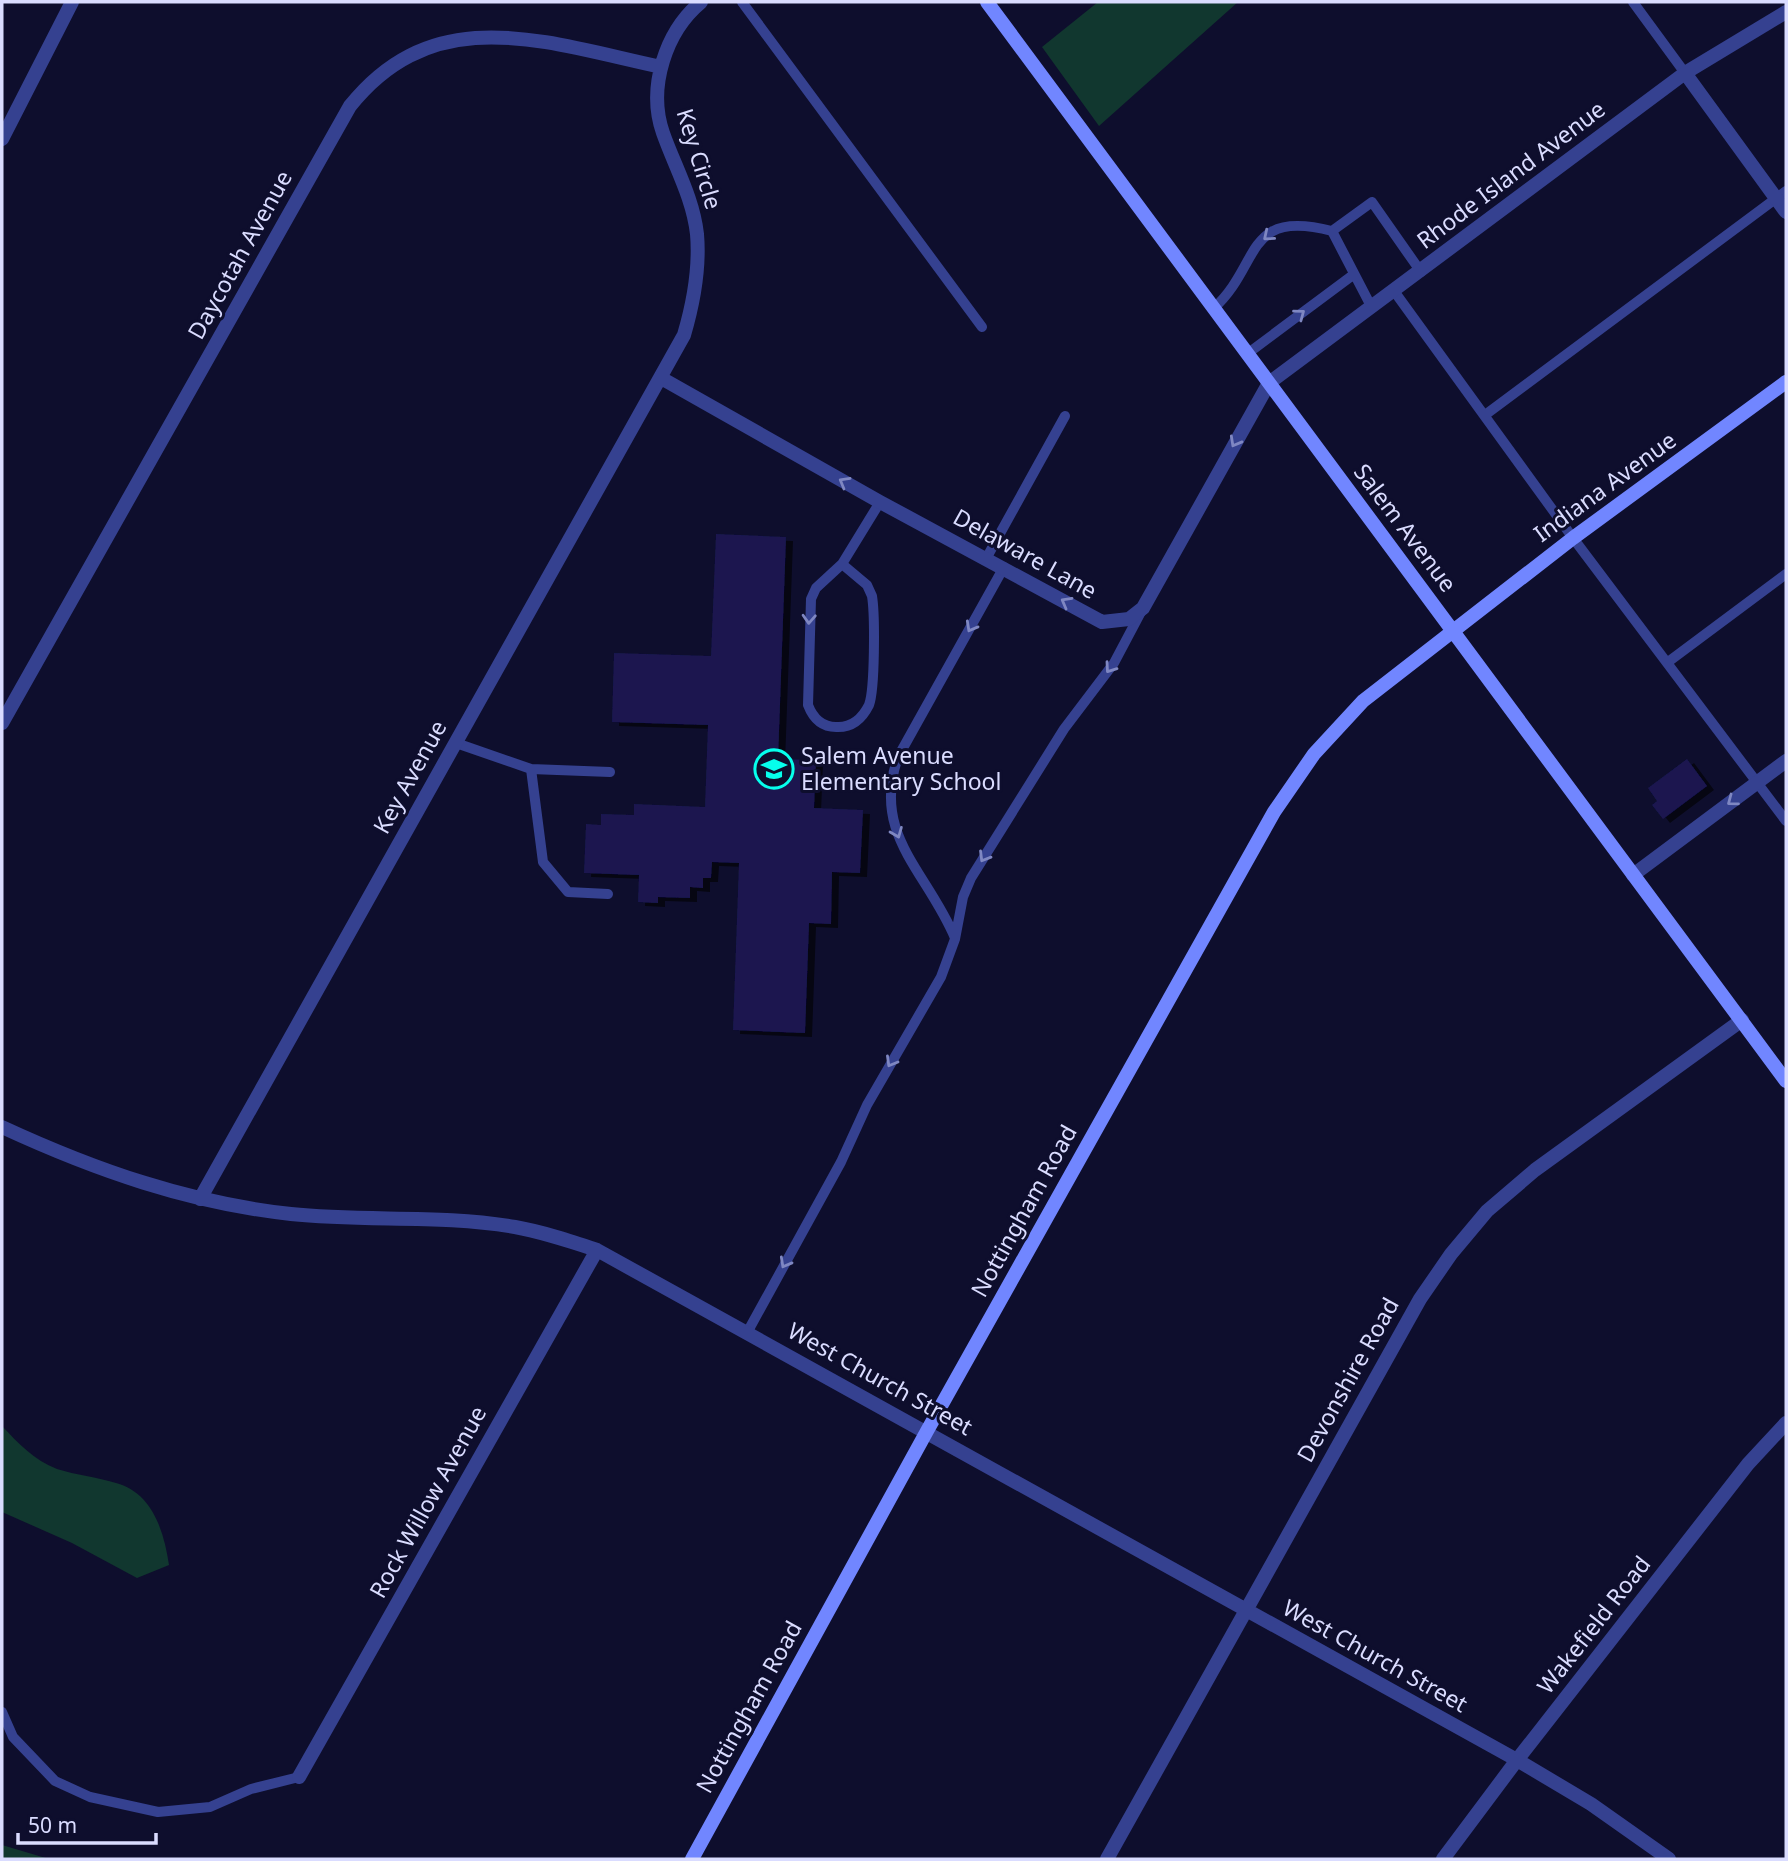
<svg xmlns="http://www.w3.org/2000/svg" width="1788" height="1861" viewBox="0 0 1788 1861" font-family="'Noto Sans',sans-serif">
<defs>
<filter id="shadow"><feDropShadow dx="7" dy="4" stdDeviation="0" flood-color="#0009"/></filter>
</defs>
<rect width="100%" height="100%" fill="#0e0e2d"/>
<!-- green -->
<path fill="#11372f" d="M 1098,2 L 1238,2 L 1099,126 L 1042,47 Z
M 2,1426 C 18,1443 34,1460 57,1469 C 76,1475 97,1477 116,1483 C 153,1493 164,1532 169,1565 L 137,1578 L 72,1543 L 2,1512 Z
M 2,1845 L 49,1859 L 2,1859 Z"/>
<!-- building -->
<path fill="#1a1850" filter="url(#shadow)" d="M 716,534 L 786,537 L 778,759 L 816,760 L 814,808 L 863,810 L 860,873 L 832,872 L 831,924 L 809,923 L 805,1033 L 733,1030 L 739,863 L 712,862 L 711,878 L 703,878 L 703,888 L 690,887 L 690,898 L 658,897 L 658,903 L 638,902 L 639,875 L 584,873 L 586,824 L 601,825 L 601,814 L 634,815 L 634,804 L 705,807 L 708,725 L 612,722 L 614,653 L 711,656 Z
M 1687,759 L 1707,786 L 1663,819 L 1652,805 L 1657,801 L 1648,788 Z"/>
<g fill="none" stroke-linecap="round" stroke-linejoin="round">
<!-- lane -->
<path stroke="#354190" stroke-width="10" d="M 742,2 L 982,327
M 1633,2 L 1685,73
M 1332,231 L 1372,202 L 1421,272
M 1394,291 L 1573,538 L 1786,821
M 1213,309 C 1262,265 1243,208 1332,231 L 1372,308
M 1247,354 L 1353,275
M 1485,415 L 1786,191
M 987,557 L 1065,416
M 842,564 L 867,585 L 872,596 C 875,615 875,689 869,705 C 862,719 852,728 836,727 C 821,727 813,718 808,705 L 811,599 L 816,588 L 842,564 L 880,502
M 1668,662 L 1786,574
M 456,743 L 531,769 L 610,772
M 531,769 L 543,862 L 568,892 L 608,894
M 955,938 C 927,871 871,835 898,757 L 1004,567
M 748,1331 L 841,1162 L 867,1105 L 941,977 L 955,939 L 963,897 L 971,878 L 1064,729 L 1114,663 L 1141,612
M 2,1712 L 13,1737 L 55,1781 L 90,1797 L 158,1812 L 210,1807 L 251,1789 L 299,1777"/>
<!-- street -->
<path stroke="#354190" stroke-width="14" d="M 1685,73 L 1786,212
M 2,139 L 72,2
M 661,378 L 880,502 L 1102,622 L 1129,619 L 1143,608 L 1269,383 L 1685,73 L 1786,12
M 2,723 L 350,106 C 435,0 544,42 661,67
M 1633,875 L 1786,761
M 2,1127 C 95,1170 189,1203 291,1214 C 365,1222 442,1214 515,1227 C 543,1232 570,1241 597,1250 L 1517,1760 L 1591,1804 L 1669,1859
M 200,1199 L 684,335 C 694,301 700,269 697,234 C 693,198 675,167 663,133 C 647,87 666,31 701,2
M 299,1777 L 597,1250
M 1107,1859 L 1420,1299 L 1451,1254 L 1487,1211 L 1535,1170 L 1742,1020
M 1443,1859 L 1517,1760 L 1748,1464 L 1786,1423"/>
<!-- secondary -->
<path stroke="#7186ff" stroke-width="14" d="M 987,2 L 1786,1081
M 692,1859 L 927,1431 L 1274,812 L 1314,754 L 1363,701 L 1573,538 L 1786,382"/>
</g>
<!-- one-way arrows -->
<defs><path id="oneway-chevron" d="M-2-3.5L2.5 0L-2 3.5" fill="none" stroke-width="1.6" stroke-linecap="round" stroke-linejoin="round" transform="scale(1.75)"/></defs>
<g stroke="#7f87c2">
<use href="#oneway-chevron" transform="translate(1268 236) rotate(140)"/>
<use href="#oneway-chevron" transform="translate(1300 314) rotate(-37)"/>
<use href="#oneway-chevron" transform="translate(1235 442) rotate(119)"/>
<use href="#oneway-chevron" transform="translate(844 482) rotate(-150)"/>
<use href="#oneway-chevron" transform="translate(1066 602) rotate(-151)"/>
<use href="#oneway-chevron" transform="translate(809 619) rotate(93)"/>
<use href="#oneway-chevron" transform="translate(971 627) rotate(119)"/>
<use href="#oneway-chevron" transform="translate(1110 668) rotate(125)"/>
<use href="#oneway-chevron" transform="translate(1732 801) rotate(143)"/>
<use href="#oneway-chevron" transform="translate(897 833) rotate(68)"/>
<use href="#oneway-chevron" transform="translate(984 857) rotate(121)"/>
<use href="#oneway-chevron" transform="translate(891 1062) rotate(120)"/>
<use href="#oneway-chevron" transform="translate(785 1263) rotate(119)"/>
</g>
<!-- icons -->
<defs>
<g id="school-ring" transform="scale(2.0125)"><circle r="9.5" fill="#0e0e2d" stroke="#06ffec" stroke-width="1.5"/><path d="M0-5L7-2L0 1L-7-2ZM-4 1L0 2.5L4 1V4Q0 6-4 4Z" fill="#06ffec"/></g>
</defs>
<g fill-rule="evenodd">
<use href="#school-ring" x="774" y="769"/>
</g>
<g text-anchor="middle" stroke-width="6" stroke-linejoin="round" paint-order="stroke">
<!-- street labels -->
<g font-size="23" fill="#dadcff" stroke="#0e0e2d">
<text transform="translate(699 159) rotate(73)" y="8">Key Circle</text>
<text transform="translate(1511 175) rotate(-37)" y="8">Rhode Island Avenue</text>
<text transform="translate(240 255) rotate(-61)" y="8">Daycotah Avenue</text>
<text transform="translate(1605 487) rotate(-36)" y="8">Indiana Avenue</text>
<text transform="translate(1405 528) rotate(53)" y="8">Salem Avenue</text>
<text transform="translate(1025 554) rotate(29)" y="8">Delaware Lane</text>
<text transform="translate(410 777) rotate(-61)" y="8">Key Avenue</text>
<text transform="translate(1024 1211) rotate(-61)" y="8">Nottingham Road</text>
<text transform="translate(880 1379) rotate(29)" y="8">West Church Street</text>
<text transform="translate(1348 1380) rotate(-61)" y="8">Devonshire Road</text>
<text transform="translate(428 1502) rotate(-61)" y="8">Rock Willow Avenue</text>
<text transform="translate(1594 1625) rotate(-52)" y="8">Wakefield Road</text>
<text transform="translate(1375 1656) rotate(29)" y="8">West Church Street</text>
<text transform="translate(749 1707) rotate(-61)" y="8">Nottingham Road</text>
</g>
<!-- poi labels -->
<g font-size="23" fill="#dadcff" stroke="#0e0e2d" text-anchor="start">
<text x="801" y="764">Salem Avenue<tspan x="801" dy="26">Elementary School</tspan></text>
</g>
</g>
<!-- border -->
<rect width="1788" height="1861" fill="none" stroke="#dadcff" stroke-width="7"/>
<!-- scale -->
<path d="M18 1833v10h138v-10" fill="none" stroke="#dadcff" stroke-width="3.5"/>
<text x="28" y="1833" font-size="21" fill="#dadcff" stroke="#0e0e2d" stroke-width="5" paint-order="stroke">50 m</text>
</svg>
